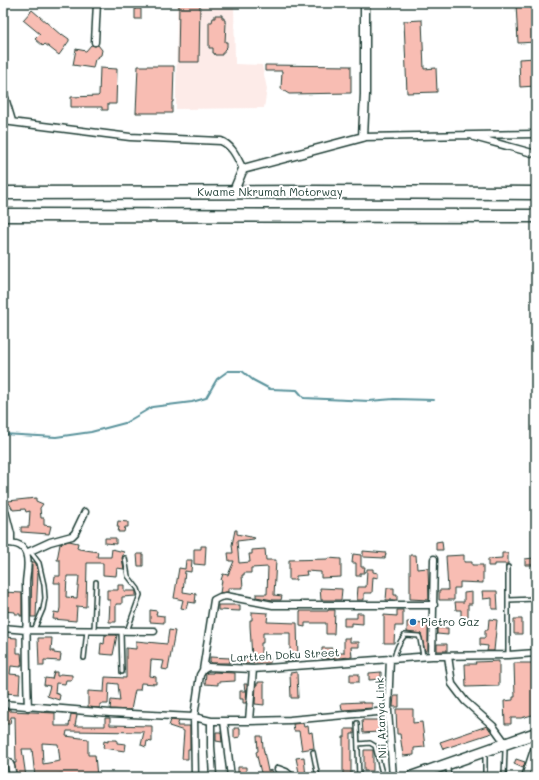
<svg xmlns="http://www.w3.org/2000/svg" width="539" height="780" viewBox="0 0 539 780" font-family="Mali,sans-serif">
<rect width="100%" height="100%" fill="#fff"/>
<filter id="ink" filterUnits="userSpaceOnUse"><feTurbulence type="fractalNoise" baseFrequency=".025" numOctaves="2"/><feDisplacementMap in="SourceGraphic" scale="8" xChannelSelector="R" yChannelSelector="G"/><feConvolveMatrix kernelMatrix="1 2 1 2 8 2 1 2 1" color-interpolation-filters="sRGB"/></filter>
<g filter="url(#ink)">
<!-- built -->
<path fill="#fdebe8" d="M 177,3 L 234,3 L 235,64 L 262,65 L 267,89 L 264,108 L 176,109 Z"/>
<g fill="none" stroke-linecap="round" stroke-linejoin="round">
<!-- stream -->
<path stroke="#5a939c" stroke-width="2" d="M 3,434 L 56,437 L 91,432 L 125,423 L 152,407 L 192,402 L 206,398 L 217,379 L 228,371 L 242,371 L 253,380 L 270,389 L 297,390 L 304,398 L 369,401 L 394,399 L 434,400"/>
</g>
<!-- building -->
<path fill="#f8bdb3" stroke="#1f3d34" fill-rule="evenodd" d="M 516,3 L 536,3 L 536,42 L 518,43 Z
M 179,4 L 200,4 L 199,62 L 178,62 Z
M 135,9 L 141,9 L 141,19 L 135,19 Z
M 32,10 L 61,35 L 62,34 L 69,39 L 69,41 L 59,55 L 45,44 L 43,46 L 35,39 L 40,34 L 23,20 Z
M 215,15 L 222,15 L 222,18 L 224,18 L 224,20 L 225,20 L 225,23 L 226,23 L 225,42 L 227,42 L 227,47 L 224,50 L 224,53 L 222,53 L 222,55 L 215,55 L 214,53 L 213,53 L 213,48 L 209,48 L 209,22 L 212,22 L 213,18 L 215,18 Z
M 422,20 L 424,69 L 436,68 L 437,92 L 407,93 L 404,21 Z
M 91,45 L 95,46 L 98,45 L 102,50 L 101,55 L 95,59 L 93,68 L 73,65 L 76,49 L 86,51 Z
M 536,58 L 536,86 L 520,87 L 519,59 Z
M 265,65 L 351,66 L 351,93 L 289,94 L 281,89 L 282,71 L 265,71 Z
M 138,66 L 174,66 L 173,102 L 172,102 L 172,113 L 136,113 Z
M 100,68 L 117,69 L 116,104 L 108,104 L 108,110 L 102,110 L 102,107 L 71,107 L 71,97 L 98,96 L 99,95 Z
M 36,498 L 36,501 L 43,504 L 40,508 L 41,518 L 44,518 L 44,525 L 51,526 L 49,534 L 21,532 L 21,527 L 29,527 L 30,511 L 26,512 L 25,509 L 13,510 L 8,501 Z
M 118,521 L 128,522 L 128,527 L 125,527 L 124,532 L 118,532 L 119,527 L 117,527 Z
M 235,530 L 237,530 L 237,534 L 255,538 L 254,539 L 237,541 L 239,563 L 250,562 L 249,554 L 252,554 L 252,550 L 265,549 L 266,560 L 276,560 L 274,595 L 282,596 L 281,600 L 273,600 L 256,597 L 256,594 L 267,594 L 268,567 L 251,568 L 251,573 L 244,573 L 244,575 L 242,575 L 243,588 L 228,588 L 228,592 L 220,593 L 222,580 L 221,580 L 223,574 L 228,575 L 234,561 L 229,561 L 228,553 L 233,553 L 232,545 Z
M 105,538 L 116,538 L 116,544 L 105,543 Z
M 69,541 L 78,543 L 77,548 L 79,549 L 98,552 L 97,557 L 111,557 L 112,549 L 124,552 L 122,558 L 124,569 L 117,568 L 116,576 L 103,575 L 103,563 L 87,563 L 86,607 L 77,606 L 76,621 L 53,619 L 54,612 L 59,613 L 60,608 L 60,583 L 54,583 L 55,576 L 60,576 L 60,560 L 57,560 L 60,544 ZM 67,576 L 79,576 L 77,598 L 66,597 Z
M 442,541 L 443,550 L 436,550 L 436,542 Z
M 201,546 L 206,546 L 205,565 L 194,564 L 194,549 L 201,549 Z
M 363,551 L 386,553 L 385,558 L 363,557 Z
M 502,553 L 508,553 L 508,564 L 494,564 L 494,566 L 488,566 L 488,559 L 502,558 Z
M 137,554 L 143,554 L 143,566 L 138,566 Z
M 353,554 L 361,555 L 361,567 L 365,567 L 364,573 L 360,573 L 360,576 L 356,576 L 356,563 L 352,563 Z
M 410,555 L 416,555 L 417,569 L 428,568 L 429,600 L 410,599 Z
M 464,555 L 464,562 L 472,562 L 472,565 L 483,565 L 483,583 L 460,582 L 460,588 L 454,588 L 454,600 L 439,600 L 439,590 L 448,590 L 446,556 Z
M 328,558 L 341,559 L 341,577 L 321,578 L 321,572 L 306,571 L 307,575 L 296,576 L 296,580 L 289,580 L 289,560 L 328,559 Z
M 534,558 L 534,565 L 525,565 L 525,559 Z
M 186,560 L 192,560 L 191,572 L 185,571 L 183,592 L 196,594 L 195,603 L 188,602 L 186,609 L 181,608 L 183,600 L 174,598 L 179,568 L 185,569 Z
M 32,562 L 35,562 L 36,564 L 38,572 L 36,617 L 31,617 Z
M 367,569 L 373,569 L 373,572 L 378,573 L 378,578 L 373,577 L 372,593 L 364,593 L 364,600 L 357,600 L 358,587 L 366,587 Z
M 118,585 L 124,585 L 124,591 L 136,591 L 136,596 L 122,597 L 122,604 L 116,604 L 116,622 L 109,622 L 110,600 L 107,600 L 107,590 L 118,590 Z
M 320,588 L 342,589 L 341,600 L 321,600 Z
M 387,588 L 394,588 L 394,595 L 397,595 L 397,600 L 386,600 Z
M 482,591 L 497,591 L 498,609 L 492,609 L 492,598 L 483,599 Z
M 3,592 L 22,593 L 22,616 L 20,616 L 20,614 L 15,614 L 15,612 L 3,611 Z
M 472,592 L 472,604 L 468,604 L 468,620 L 461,620 L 461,610 L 456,610 L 455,602 L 464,602 L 464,593 Z
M 218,605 L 240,605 L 240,611 L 218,610 Z
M 150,610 L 157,611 L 156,615 L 164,616 L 164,623 L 150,622 Z
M 328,610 L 335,610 L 334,634 L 326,634 L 326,623 L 305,623 L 305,627 L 300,626 L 300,611 L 328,611 Z
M 397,610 L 403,610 L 403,626 L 395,626 L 394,643 L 384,643 L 384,615 L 397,616 Z
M 252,612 L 268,613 L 267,622 L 297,623 L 298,661 L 283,661 L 283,655 L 290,655 L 290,633 L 263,633 L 263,643 L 261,643 L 261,658 L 270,658 L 270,663 L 244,664 L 244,658 L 252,658 L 250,626 L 250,620 L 252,620 Z
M 357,613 L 363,613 L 363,624 L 351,623 L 351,626 L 344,626 L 344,618 L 357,618 Z
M 489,619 L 497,620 L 494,651 L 487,651 L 488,646 L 480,645 L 480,638 L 485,638 L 485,630 L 488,630 Z
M 514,619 L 522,619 L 522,634 L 514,634 Z
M 407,622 L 428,623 L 428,651 L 425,651 L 421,634 L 407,632 Z
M 437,628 L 448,628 L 448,635 L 437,634 Z
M 169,630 L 175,631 L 168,670 L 162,669 L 164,661 L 151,660 L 150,676 L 156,677 L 156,684 L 141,683 L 140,690 L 135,690 L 131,710 L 110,709 L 111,700 L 120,701 L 118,684 L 109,683 L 108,704 L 100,704 L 100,708 L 88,707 L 88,691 L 104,692 L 105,677 L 126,678 L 126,648 L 136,649 L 136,641 L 167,644 Z
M 105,635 L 117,635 L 113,655 L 100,654 L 101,643 L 104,644 Z
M 3,637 L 17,638 L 17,653 L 21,653 L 22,665 L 21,665 L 21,667 L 11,666 L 10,674 L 20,675 L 19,694 L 3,693 Z
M 38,638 L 52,638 L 51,651 L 54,651 L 54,653 L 61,654 L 60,661 L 44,660 L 44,666 L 39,666 Z
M 344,638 L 350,638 L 350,642 L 359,642 L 359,647 L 351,647 L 352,657 L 322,659 L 322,648 L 332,648 L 332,653 L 344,653 Z
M 437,644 L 447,644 L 447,651 L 437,651 Z
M 210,657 L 230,658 L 230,663 L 210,663 Z
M 499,661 L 499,686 L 466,687 L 465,664 L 476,664 L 475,662 Z
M 514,663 L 536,663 L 536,671 L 534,671 L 536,714 L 521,718 L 511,718 L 511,724 L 505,724 L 504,701 L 513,700 L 513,697 L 515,697 Z
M 54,672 L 57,672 L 57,676 L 59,676 L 60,674 L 72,675 L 72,680 L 66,680 L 65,684 L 56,683 L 55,693 L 60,695 L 59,700 L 47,696 L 50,686 L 44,685 L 45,678 L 52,679 Z
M 213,672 L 235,673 L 235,681 L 218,682 L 218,685 L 205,684 L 206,673 L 213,673 Z
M 297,672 L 298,698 L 291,698 L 290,673 Z
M 381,672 L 381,679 L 369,680 L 369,673 Z
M 350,674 L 359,674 L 359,682 L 350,682 Z
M 258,682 L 264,682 L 264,705 L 255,704 L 256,684 L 258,684 Z
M 244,684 L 247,684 L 246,703 L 243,703 L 243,699 L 240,699 L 240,691 L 245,691 Z
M 394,696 L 399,696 L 399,707 L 393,707 Z
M 363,702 L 363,703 L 372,703 L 372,708 L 342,710 L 341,703 Z
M 3,709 L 10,709 L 10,711 L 55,713 L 55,726 L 69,726 L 71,714 L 77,715 L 75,726 L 105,726 L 105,718 L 110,718 L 110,725 L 152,726 L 152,742 L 147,741 L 146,747 L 141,745 L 144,732 L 67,731 L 66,736 L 88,739 L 88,755 L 95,755 L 97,777 L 61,777 L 61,774 L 35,777 L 32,749 L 22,749 L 26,777 L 17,777 L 14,763 L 16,763 L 15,717 L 11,717 L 10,724 L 3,724 ZM 42,743 L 58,744 L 60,761 L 43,764 Z
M 396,709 L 413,709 L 413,723 L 422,722 L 425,747 L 414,748 L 414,755 L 403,756 L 400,734 L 397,734 Z
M 171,720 L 179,721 L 177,726 L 190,726 L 190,749 L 188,749 L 188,759 L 182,759 L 184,731 L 169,726 Z
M 362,720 L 379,720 L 379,732 L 363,733 Z
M 303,723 L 304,727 L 308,726 L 309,733 L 312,732 L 314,748 L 302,750 L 299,731 L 294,731 L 293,724 Z
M 487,726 L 492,733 L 443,749 L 440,742 Z
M 234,728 L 240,728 L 240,737 L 234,738 Z
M 345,729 L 354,729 L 354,734 L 351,734 L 351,776 L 343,776 L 343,737 L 345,737 Z
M 216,732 L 221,732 L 222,742 L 216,741 Z
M 257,736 L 262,736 L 263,747 L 268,771 L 272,770 L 273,777 L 262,777 L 256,752 L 258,751 Z
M 108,740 L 117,740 L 117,743 L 126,744 L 125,751 L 103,748 L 104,741 L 108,742 Z
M 364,750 L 373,750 L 373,771 L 364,771 Z
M 304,757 L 306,777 L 300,777 L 296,758 Z
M 516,759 L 525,762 L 523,768 L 514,764 Z
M 238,767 L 246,767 L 246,776 L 238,776 Z"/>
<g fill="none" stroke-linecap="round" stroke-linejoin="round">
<!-- service casing -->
<g stroke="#1f3d34" stroke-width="6">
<path id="service" d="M 30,551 L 39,563 L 44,585 L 45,598 L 43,609 L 34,630
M 125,558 L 128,576 L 138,589 L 140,595 L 127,631
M 508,567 L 508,655
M 508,600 L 536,599
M 94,630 L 96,582
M 121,631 L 122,672
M 84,658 L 87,630
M 394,658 C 396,649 399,642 405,635 L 419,636 L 420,639 L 423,656
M 357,723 L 359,777
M 358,744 L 370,743 L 375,746 L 383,777
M 313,752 L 318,777
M 485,757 L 485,777
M 448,769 L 449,777
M 504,777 L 505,750"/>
</g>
<!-- minor casing -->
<g stroke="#1f3d34" stroke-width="9">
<path id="minor" d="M 95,42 L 97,3
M 3,91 L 12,121
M 3,121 L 130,137 L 221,141 C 233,146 237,158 243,169
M 363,137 L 536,134
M 474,137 L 536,154
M 3,503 L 11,534 L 11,543
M 3,543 C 12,543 23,543 26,553 C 30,563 26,575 26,584 C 27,625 26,666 28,707
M 26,553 L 50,542 L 72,536 L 75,533 L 85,512
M 3,628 L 26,630 L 154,631
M 432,656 L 434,559
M 448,656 L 452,684 L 465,701 L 493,726 L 506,744
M 390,658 L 388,711 L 393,777
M 203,670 L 214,600 L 220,597 L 226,596 L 273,605 L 434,605
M 3,704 L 110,713 L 194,717 L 211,721 L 249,721 L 290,720 L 388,711
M 211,721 L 211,746 L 213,776
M 224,721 L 231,777
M 249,721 L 253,669
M 3,761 L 9,762 L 11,766 L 13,777
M 278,769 L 286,772 L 292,777
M 195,777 L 194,717 L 200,675 L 203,670 L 208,667 L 253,669 L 432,656 L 508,655 L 536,653
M 525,777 L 536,744"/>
</g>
<!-- tertiary casing -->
<g stroke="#1f3d34" stroke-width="11">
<path id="tertiary" d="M 233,193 L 243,169 L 363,137 L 365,94 L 365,3"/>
</g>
<!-- primary casing -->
<g stroke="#1f3d34" stroke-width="13">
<path id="primary" d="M 411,777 L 536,733"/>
</g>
<!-- motorway casing -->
<g stroke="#1f3d34" stroke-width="15">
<path id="motorway" d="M 3,193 L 311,192 L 536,193
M 3,215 L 536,216"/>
</g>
<!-- service -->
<use href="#service" stroke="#fff" stroke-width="3"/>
<!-- minor -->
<use href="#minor" stroke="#fff" stroke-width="6"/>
<!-- tertiary -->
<use href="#tertiary" stroke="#fff" stroke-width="8"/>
<!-- primary -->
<use href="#primary" stroke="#fff" stroke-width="10"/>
<!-- motorway -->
<use href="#motorway" stroke="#fff" stroke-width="12"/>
</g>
</g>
<!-- markers -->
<circle fill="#1f6fb2" stroke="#fff" stroke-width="1.5" cx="413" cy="622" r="4"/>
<g text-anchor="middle" stroke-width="4" stroke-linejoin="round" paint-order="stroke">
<!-- street labels -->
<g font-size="11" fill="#1f3d34" stroke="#fff">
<text x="270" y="196">Kwame Nkrumah Motorway</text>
<text transform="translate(285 655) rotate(-3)" y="4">Lartteh Doku Street</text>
<text transform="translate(381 718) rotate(-92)" y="4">Nii Atanya Link</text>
</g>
<!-- poi labels -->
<g font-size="11" fill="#1f3d34" stroke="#fff" text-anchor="start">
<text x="421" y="626">Pietro Gaz</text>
</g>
</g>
<!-- margin -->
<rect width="539" height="780" fill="none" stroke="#fff" stroke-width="16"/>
<rect x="8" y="8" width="523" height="764" fill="none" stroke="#1f3d34" stroke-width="1.5" filter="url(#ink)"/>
</svg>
